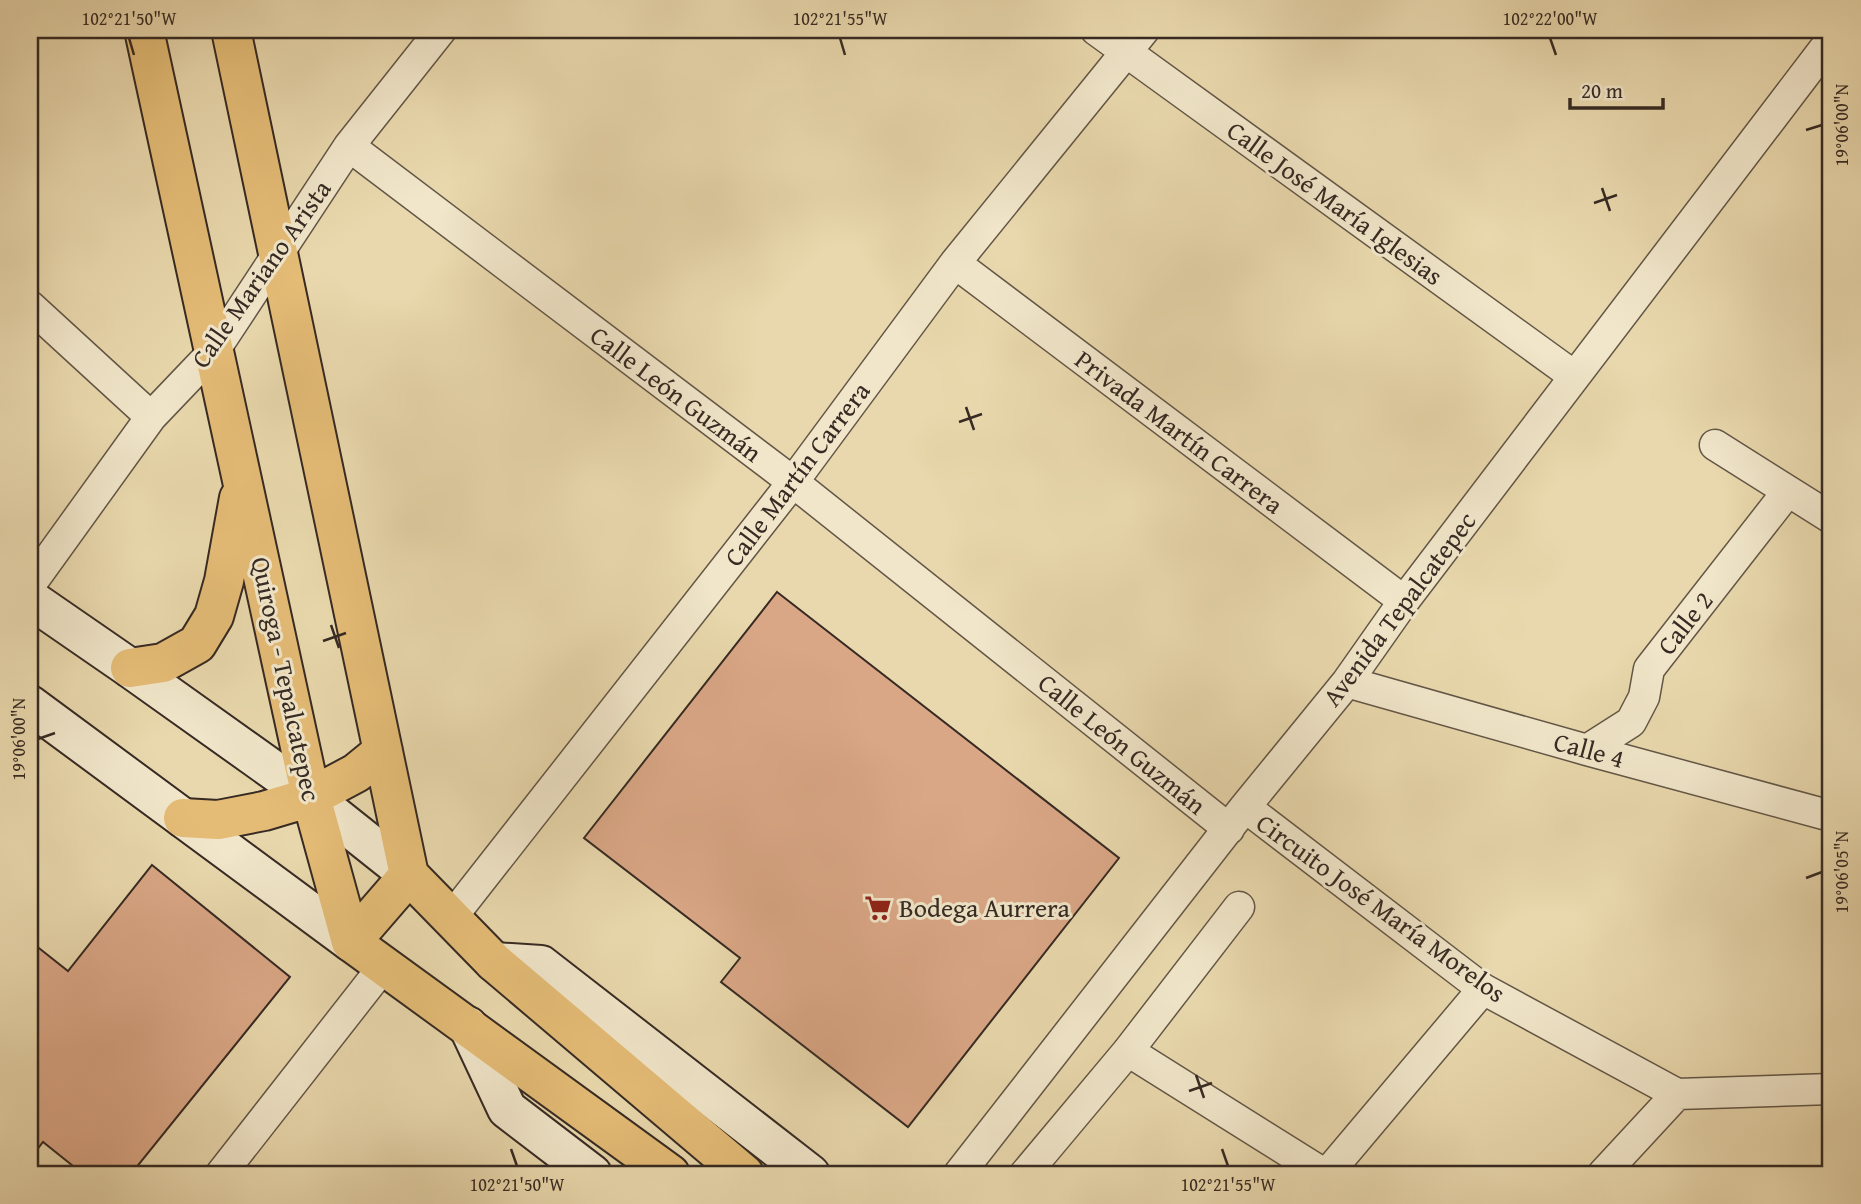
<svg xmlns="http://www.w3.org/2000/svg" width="1861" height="1204" viewBox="0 0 1861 1204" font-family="'Gentium Book Plus',serif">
<rect width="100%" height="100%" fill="#e9d8ad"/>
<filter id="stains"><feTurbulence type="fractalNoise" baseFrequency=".00286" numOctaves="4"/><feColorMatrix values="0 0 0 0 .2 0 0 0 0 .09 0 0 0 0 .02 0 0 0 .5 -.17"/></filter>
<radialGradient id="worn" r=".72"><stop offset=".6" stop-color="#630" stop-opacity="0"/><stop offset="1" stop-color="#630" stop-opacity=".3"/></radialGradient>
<!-- building -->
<path fill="#daa786" stroke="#362a23" stroke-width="2" d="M 777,592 L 1119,858 L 908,1127 L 721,982 L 740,958 L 584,838 Z
M 152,865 L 290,977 L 131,1174 L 83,1174 L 43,1142 L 30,1159 L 30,941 L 68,971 Z"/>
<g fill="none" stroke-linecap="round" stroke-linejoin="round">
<!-- street casing -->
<g stroke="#635646" stroke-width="33">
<path id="street" d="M 1096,30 L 1574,376
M 349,146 L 793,482 L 1229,829
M 955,263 L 1404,601
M 30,306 L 151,417
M 1715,445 L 1831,518
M 30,585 L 151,417 L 214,351 L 349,146 L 441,30
M 1347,682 L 1587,750 L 1831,816
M 1587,750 L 1631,722 L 1644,697 L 1649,669 L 1788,491
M 1245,807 L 1483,989 L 1677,1094 L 1831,1089
M 451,918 L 793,482 L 955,263 L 1144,30
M 1128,1051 L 1324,1174
M 221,1174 L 383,967
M 959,1174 L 1245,807 L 1347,682 L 1404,601 L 1831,40
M 1025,1174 L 1128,1051 L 1239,907
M 1327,1174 L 1483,989
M 1603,1174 L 1677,1094"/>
</g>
<!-- secondary casing -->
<g stroke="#362a23" stroke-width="42">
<path id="secondary" d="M 30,599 L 130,668 L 311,797 L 409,875
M 30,705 L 351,942
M 494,962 L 541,965 L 810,1174
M 468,1026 L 507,1109 L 592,1174"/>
</g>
<!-- primary casing -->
<g stroke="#362a23" stroke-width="42">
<path id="primary" d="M 144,30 L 311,797 L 351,942 L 670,1174
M 231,30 L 409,875 L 494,962 L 744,1174
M 130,668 L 163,663 L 197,644 L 214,616 L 224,581 L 239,498
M 183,818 L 218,820 L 264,811 L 311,797 L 356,773 L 383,751
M 351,942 L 409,875"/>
</g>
<!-- street -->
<use href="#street" stroke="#f1e6ca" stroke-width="30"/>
<!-- secondary -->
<use href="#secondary" stroke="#f1e6ca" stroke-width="38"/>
<!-- primary -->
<use href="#primary" stroke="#e4bc76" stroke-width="38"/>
</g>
<!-- ticks -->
<path fill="none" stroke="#362a23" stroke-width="2.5" d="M 129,38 L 134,55M 840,38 L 845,55M 1550,38 L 1556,55M 1806,130 L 1822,125M 1602,188 L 1610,211M 1594,203 L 1617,195M 966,407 L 974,430M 959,422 L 982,414M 331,625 L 339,648M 323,641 L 346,633M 38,739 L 55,733M 1806,878 L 1822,872M 1196,1075 L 1204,1098M 1189,1091 L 1212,1083M 511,1149 L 517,1166M 1222,1149 L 1228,1166"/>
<!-- icons -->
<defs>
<g id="supermarket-bare" transform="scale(2.1)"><path d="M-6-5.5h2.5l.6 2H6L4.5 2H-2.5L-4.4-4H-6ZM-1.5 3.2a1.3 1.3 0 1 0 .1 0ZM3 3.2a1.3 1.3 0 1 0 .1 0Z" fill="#8f2418" stroke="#f1e6ca" stroke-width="2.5" paint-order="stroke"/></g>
</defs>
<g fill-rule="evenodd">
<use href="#supermarket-bare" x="878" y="908"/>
</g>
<g text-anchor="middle" stroke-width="6" stroke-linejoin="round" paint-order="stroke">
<!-- street labels -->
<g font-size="26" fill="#362a23" stroke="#f1e6ca">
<text transform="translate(1335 203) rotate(36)" y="9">Calle José María Iglesias</text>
<text transform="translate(261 274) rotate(-55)" y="9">Calle Mariano Arista</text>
<text transform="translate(676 394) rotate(37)" y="9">Calle León Guzmán</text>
<text transform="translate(1179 432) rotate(37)" y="9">Privada Martín Carrera</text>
<text transform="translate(797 474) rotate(-53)" y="9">Calle Martín Carrera</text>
<text transform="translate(1399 609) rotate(-53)" y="9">Avenida Tepalcatepec</text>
<text transform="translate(1685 623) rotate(-52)" y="9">Calle 2</text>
<text transform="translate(286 679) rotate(78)" y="9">Quiroga - Tepalcatepec</text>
<text transform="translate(1122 744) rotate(39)" y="9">Calle León Guzmán</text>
<text transform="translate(1589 750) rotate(15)" y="9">Calle 4</text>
<text transform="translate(1381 908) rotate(36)" y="9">Circuito José María Morelos</text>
</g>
<!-- poi labels -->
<g font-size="26" fill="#362a23" stroke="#f1e6ca" text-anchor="start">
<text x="899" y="917">Bodega Aurrera</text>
</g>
</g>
<!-- margin -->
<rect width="1861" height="1204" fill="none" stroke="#e9d8ad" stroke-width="77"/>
<!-- scale -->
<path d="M1570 98v10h93v-10" fill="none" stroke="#362a23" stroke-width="3.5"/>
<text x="1581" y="98" font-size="21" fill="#362a23" stroke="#f1e6ca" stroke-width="5" paint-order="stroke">20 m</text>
<rect x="38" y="38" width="1784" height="1128" fill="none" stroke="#362a23" stroke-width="2.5"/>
<g font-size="18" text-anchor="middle" fill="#362a23">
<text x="129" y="25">102°21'50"W</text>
<text x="840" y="25">102°21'55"W</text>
<text x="1550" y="25">102°22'00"W</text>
<text transform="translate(1842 125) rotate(-90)" y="6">19°06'00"N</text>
<text transform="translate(19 739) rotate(-90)" y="6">19°06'00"N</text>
<text transform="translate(1842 872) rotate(-90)" y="6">19°06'05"N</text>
<text x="517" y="1191">102°21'50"W</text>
<text x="1228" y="1191">102°21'55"W</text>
</g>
<rect width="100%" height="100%" filter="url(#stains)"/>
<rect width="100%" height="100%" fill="url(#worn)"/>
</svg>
